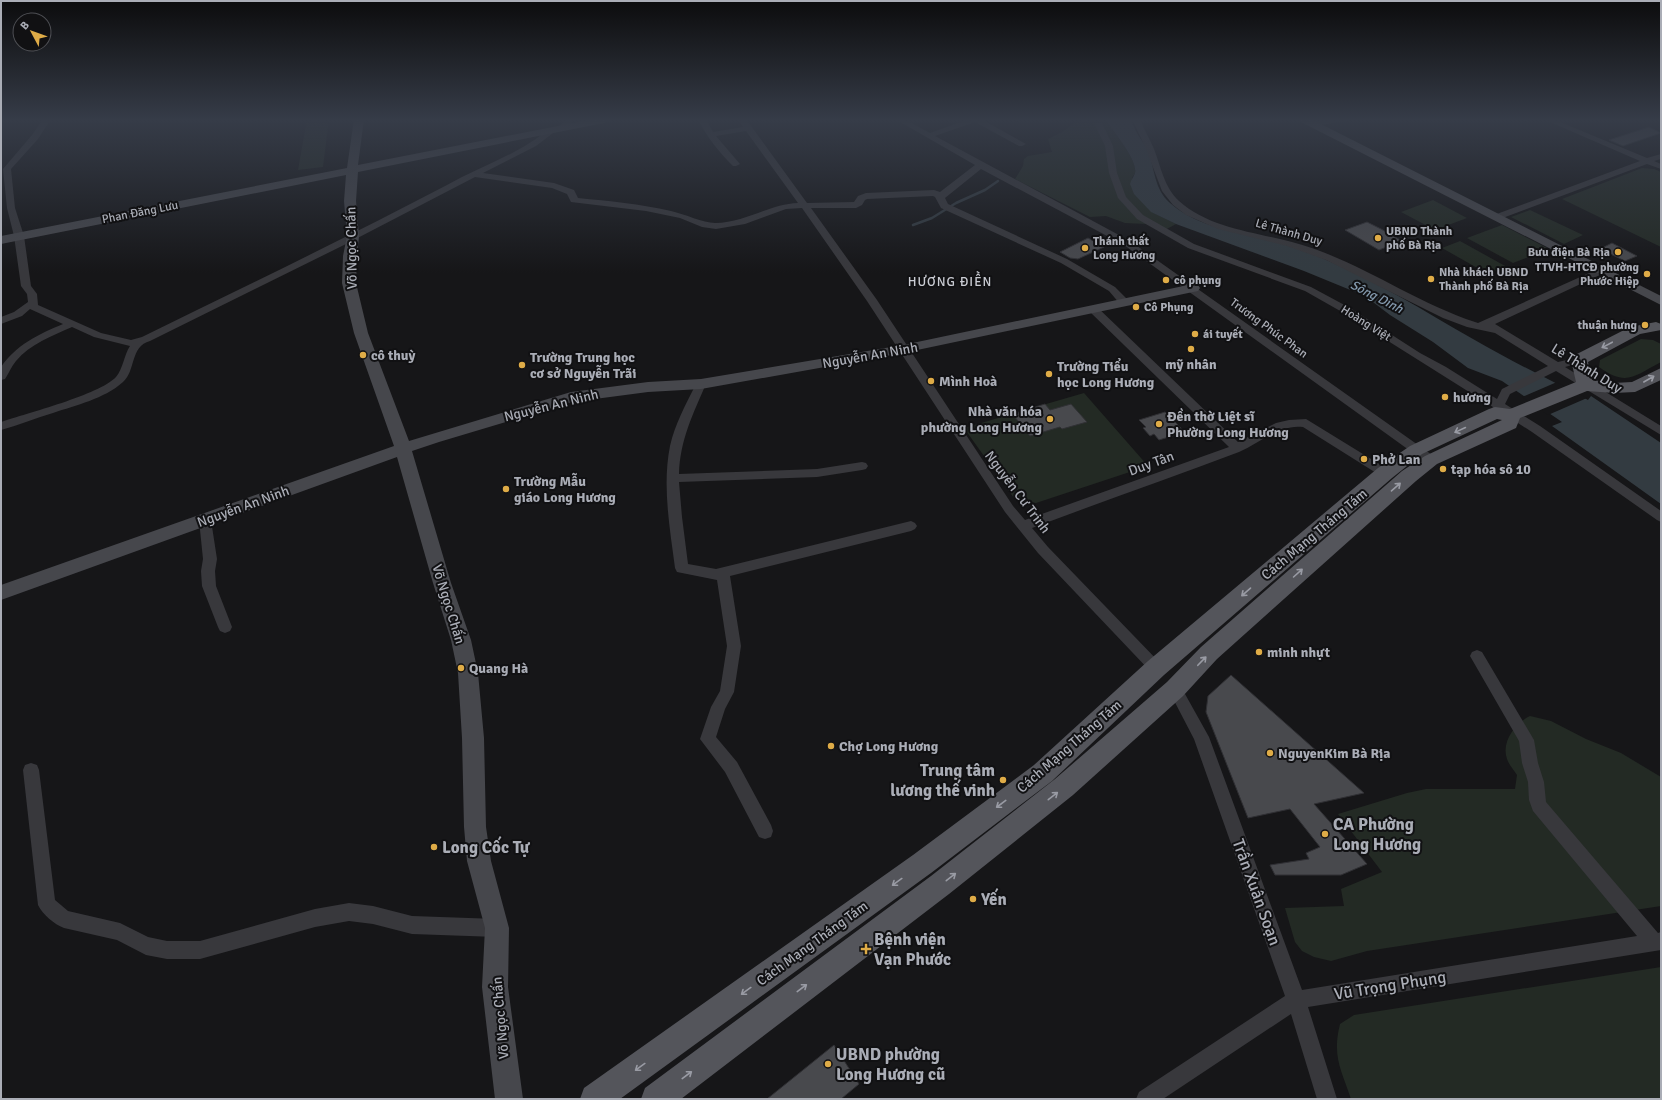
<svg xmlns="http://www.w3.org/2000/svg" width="1662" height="1100" viewBox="0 0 1662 1100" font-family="Signika,sans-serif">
<rect width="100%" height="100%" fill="#161618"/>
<!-- green -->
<path fill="#232a24" d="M 307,119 L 329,119 L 323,167 L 298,170 Z
M 1085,119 L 1104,119 C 1112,129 1138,160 1135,173 C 1134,175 1133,176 1132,178 L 1152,212 L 1176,224 L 1165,230 L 1146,224 L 1125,223 L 1106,216 L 1090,217 L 1015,179 L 1023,166 L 1024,159 L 1028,156 L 1052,152 L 1048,139 L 1064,131 L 1076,121 Z
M 1642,168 L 1654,169 L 1661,172 L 1661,247 L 1562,199 Z
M 1433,200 L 1467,218 L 1435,230 L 1401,212 Z
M 1530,210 L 1583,235 L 1564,244 L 1511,217 Z
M 1502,225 L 1549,249 L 1513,263 L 1467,238 Z
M 1460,241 L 1507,267 L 1488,274 L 1442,248 Z
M 1641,339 L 1653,340 L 1661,344 L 1661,362 C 1634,376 1627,387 1599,367 L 1600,360 Z
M 1084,393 L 1148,466 L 1036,503 L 1016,501 L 964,428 Z
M 1530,716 L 1551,721 L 1586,739 L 1621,753 L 1661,777 L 1661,906 L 1367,951 L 1331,961 L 1314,957 L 1302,951 L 1295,942 L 1285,908 L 1344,906 L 1341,889 L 1382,872 L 1338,814 L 1407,793 L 1426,789 L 1515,789 L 1517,775 C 1514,770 1509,765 1507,759 C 1501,742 1515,723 1530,716 Z
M 1661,967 L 1661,1099 L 1351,1099 C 1341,1069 1332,1056 1340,1024 L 1354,1015 Z"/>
<!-- water -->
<path fill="#333b41" d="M 1104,119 L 1132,119 C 1133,131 1143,140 1148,151 C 1155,169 1154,189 1170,203 C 1201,230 1242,231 1279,243 C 1293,247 1308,252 1322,258 C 1375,280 1424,311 1473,339 C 1511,361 1550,380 1588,400 L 1591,396 L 1661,443 L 1661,504 L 1552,426 L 1562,422 L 1502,381 L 1468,368 L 1433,342 L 1390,315 L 1365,296 L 1304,271 L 1176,224 L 1151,212 L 1134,194 L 1130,184 C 1131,180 1134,176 1135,173 C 1138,160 1112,129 1104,119 Z"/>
<!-- pier -->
<path fill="#161618" d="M 1557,382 L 1587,398 L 1548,415 L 1522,397 Z"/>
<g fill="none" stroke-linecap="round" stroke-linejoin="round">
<!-- stream -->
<path stroke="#333b41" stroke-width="2.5" d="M 913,225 L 932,218 L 956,203 L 985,190 L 998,181"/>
</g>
<!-- building -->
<path fill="#48494d" stroke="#303034" d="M 1649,127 L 1661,133 L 1623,146 L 1609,140 Z
M 1367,222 L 1381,229 L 1402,241 L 1379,250 L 1345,230 Z
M 1088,238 L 1104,247 L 1078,259 L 1070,258 L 1060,252 Z
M 1612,243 L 1637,256 L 1625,261 L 1600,249 Z
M 1045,404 L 1050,410 L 1071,404 L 1087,422 L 1062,429 L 1060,427 L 1030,436 L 1014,416 L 1017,415 L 1015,413 Z
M 1165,412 L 1185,432 L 1159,440 L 1154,434 L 1150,436 L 1143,428 L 1146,427 L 1139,420 Z
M 1231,675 L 1364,793 L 1314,804 L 1367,864 L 1341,875 L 1275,875 L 1270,865 L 1309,859 L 1306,853 L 1320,847 L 1290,809 L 1248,818 L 1206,712 L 1208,696 Z
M 834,1045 L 859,1084 L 841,1099 L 767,1099 Z"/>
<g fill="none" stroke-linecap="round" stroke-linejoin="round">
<!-- street -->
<path fill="#38383c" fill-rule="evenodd" d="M 43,119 L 51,119 L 38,139 L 11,169 L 15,208 L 24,236 L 31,286 L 37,294 L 38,305 L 101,333 L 131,340 L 142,337 C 244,287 346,238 447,185 C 481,166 520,154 550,128 L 553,128 L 557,130 L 536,146 L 483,173 L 554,183 L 574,190 L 578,198 C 609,201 640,204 671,211 C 685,214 703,223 715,223 C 745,223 769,204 798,203 L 746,131 L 716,136 L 740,164 L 736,166 L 733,166 C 719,152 706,136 698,119 L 706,119 L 713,132 L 743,127 L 738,119 L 746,119 L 807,203 L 854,202 L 858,196 L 866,193 L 934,190 L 940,192 L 975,165 L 895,119 L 904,119 L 930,133 L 969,119 L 981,119 L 1026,144 L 1022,146 L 1019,146 L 975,122 L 935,136 L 1130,241 L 1435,457 L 1437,460 L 1435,463 L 1431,464 L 1427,463 L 1124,245 L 981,169 L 945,198 L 948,204 L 1067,259 L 1115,287 L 1128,300 L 1129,302 L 1128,304 L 1120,304 L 1109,291 L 1061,263 L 941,208 L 935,197 L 933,196 L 867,199 L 865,200 L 862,205 L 856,208 L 811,208 L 877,300 L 1013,506 L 1025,520 L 1229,447 L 1089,311 L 1088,309 L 1093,306 L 1097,307 L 1238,442 L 1276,423 L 1289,420 L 1306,419 L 1389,470 L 1391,473 L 1389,476 L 1385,477 L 1381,476 L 1303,427 C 1279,424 1260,443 1239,452 C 1170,478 1101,502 1032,528 L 1048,547 L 1161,664 L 1163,668 L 1161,672 L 1156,674 L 1151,672 L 1038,553 L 1005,512 L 867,301 L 802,208 L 786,209 L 745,224 L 716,229 L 702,227 L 680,218 L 646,211 L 571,202 L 567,194 L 552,188 L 475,177 L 346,244 L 150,341 C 130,346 136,371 123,382 C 104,399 76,405 53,413 C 36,418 19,425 1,430 L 1,422 C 27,413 99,395 116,377 C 123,369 124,355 130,346 L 94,337 L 72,327 C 52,336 30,344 16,361 C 11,367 9,373 5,379 L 1,380 L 1,367 C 16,345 39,334 63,324 L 30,309 L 22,316 L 1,324 L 1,317 L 14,312 L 28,302 L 27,294 L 21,286 L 14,236 L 7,208 L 3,169 L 32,135 Z
M 567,119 L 575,119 L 565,130 L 559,130 L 559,126 Z
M 1132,119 L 1140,119 C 1144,130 1150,139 1154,149 C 1161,167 1164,187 1179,201 C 1209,228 1254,232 1292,242 C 1357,259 1411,301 1475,322 L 1478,323 L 1598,269 L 1604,269 L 1606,271 L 1604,273 L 1495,324 L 1558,362 L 1579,357 L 1583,358 L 1584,360 L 1583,362 L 1565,367 L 1661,426 L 1661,435 L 1556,371 L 1510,394 L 1505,404 L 1540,426 L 1661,511 L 1661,522 L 1657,520 L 1532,432 L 1501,412 L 1499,416 L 1491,416 L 1489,413 L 1493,407 L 1342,312 L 1305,291 L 1188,248 L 1137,219 L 1118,198 L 1109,173 L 1105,146 L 1095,125 L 1096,123 L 1102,123 L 1113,146 L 1117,173 L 1126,197 L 1143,215 L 1194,244 L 1311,287 L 1350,308 L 1420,353 L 1446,367 L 1497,399 L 1502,389 L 1548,366 L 1495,333 L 1467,327 L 1443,318 L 1326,260 L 1287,246 L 1218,229 L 1186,215 L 1173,205 L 1162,191 L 1146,149 Z
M 1332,119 L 1350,119 L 1346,121 L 1314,126 L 1310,124 L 1314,122 Z
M 1543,119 L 1553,119 L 1647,158 L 1661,154 L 1661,159 L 1654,161 L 1661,164 L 1661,169 L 1647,164 L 1500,219 L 1494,219 L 1493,217 L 1494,215 L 1640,161 Z
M 701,381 L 705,382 L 706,384 C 693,414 680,440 679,474 L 817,469 L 862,462 L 866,463 L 868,466 L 866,469 L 862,470 L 817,477 L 679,482 L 682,517 L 688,564 L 716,569 L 911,521 L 915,523 L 917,526 L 915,529 L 911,531 L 730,576 L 741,646 L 734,692 L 725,709 L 716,737 L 737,762 L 771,825 L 773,831 L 771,837 L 765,839 L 759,837 L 725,772 L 700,739 L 711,707 L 720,691 L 727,646 L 717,580 L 677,572 L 675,568 C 670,529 662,486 670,446 C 675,424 686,404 696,384 L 697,382 Z
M 205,515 L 209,517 L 211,520 L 217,559 L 215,571 L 216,586 L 232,627 L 230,631 L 225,633 L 220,631 L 218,627 L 202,586 L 201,571 L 203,559 L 199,520 L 201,517 Z
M 1477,650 L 1482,652 L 1534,740 L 1538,763 L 1544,782 L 1546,802 L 1658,933 L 1661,932 L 1661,950 L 1308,1007 L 1337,1099 L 1317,1099 L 1291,1014 L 1163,1099 L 1136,1099 L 1139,1092 L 1285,996 L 1194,739 L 1168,689 L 1170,685 L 1175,683 L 1180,685 L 1209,737 L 1302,990 L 1637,936 L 1533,811 L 1529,800 L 1528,782 L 1522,763 L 1519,741 L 1470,656 L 1472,652 Z
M 31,763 L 37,765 L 39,770 L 55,900 L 68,911 L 120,923 L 148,937 L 167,941 L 200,941 L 315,909 L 349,903 L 373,906 L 412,916 L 497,919 L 503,922 L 506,928 L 503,934 L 497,937 L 412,934 L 373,924 L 349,921 L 315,927 L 200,959 L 167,959 L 146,955 L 117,940 L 64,928 C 54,924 43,915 38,905 L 23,770 L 25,765 Z"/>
<!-- secondary -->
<path fill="#46474c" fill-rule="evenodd" d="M 354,119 L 364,119 L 358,165 L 594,119 L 614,119 L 609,122 L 358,172 L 356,201 L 359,236 L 357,256 L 356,283 L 368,333 L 409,441 L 571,392 L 648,382 L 701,379 L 903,345 L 1193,284 L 1198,285 L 1200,288 L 1198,291 L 1193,292 L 903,353 L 701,389 L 648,392 L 572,402 L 439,442 L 412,451 L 451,583 L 471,640 L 478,673 L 484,738 L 486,827 L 491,861 L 509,928 L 508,987 L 523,1099 L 495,1099 L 482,987 L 485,928 L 467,861 L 464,827 L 462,738 L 458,673 L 451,640 L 433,583 L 397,457 L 1,600 L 1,585 L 394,446 L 354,333 L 342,283 L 343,256 L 347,236 L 344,201 L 346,175 L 1,244 L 1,236 L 347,168 Z
M 1298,119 L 1311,119 L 1661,296 L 1661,305 L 1299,121 Z"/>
<!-- primary -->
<path fill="#54555b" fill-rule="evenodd" d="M 1656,322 L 1661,324 L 1661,330 L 1640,334 L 1588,362 L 1592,380 L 1614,383 L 1632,382 L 1661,368 L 1661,380 L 1635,392 L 1614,393 L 1587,391 L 1520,418 L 1516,428 L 1437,464 L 1416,481 L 1217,659 L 1183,696 L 1073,795 L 949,894 L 681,1099 L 641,1099 L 645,1088 L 931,876 L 1055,779 L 1167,682 L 1201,647 L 1402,471 L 1425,456 L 1502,420 L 1497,419 L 1422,454 L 1392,478 L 1164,675 L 1052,781 L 931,873 L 620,1099 L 580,1099 L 584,1088 L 913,855 L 1034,765 L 1148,661 L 1378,468 L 1410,446 L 1489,409 L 1495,407 L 1510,409 L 1576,382 L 1571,360 L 1573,356 L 1630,327 Z"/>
</g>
<!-- one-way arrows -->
<defs><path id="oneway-shaft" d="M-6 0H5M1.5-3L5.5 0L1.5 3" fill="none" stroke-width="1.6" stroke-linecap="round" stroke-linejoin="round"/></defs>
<g stroke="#999ba4">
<use href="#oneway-shaft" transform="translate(1607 345) rotate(152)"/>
<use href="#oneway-shaft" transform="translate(1649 379) rotate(-30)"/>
<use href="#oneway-shaft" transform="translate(1460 430) rotate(155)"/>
<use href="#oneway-shaft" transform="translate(1396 487) rotate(-41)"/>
<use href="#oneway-shaft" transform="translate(1298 573) rotate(-42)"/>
<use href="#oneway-shaft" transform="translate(1246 592) rotate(139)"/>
<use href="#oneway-shaft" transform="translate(1202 661) rotate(-46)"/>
<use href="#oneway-shaft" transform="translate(1053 796) rotate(-38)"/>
<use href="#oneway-shaft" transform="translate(1001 804) rotate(143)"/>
<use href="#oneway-shaft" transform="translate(951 877) rotate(-38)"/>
<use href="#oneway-shaft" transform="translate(897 882) rotate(144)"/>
<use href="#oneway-shaft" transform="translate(802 988) rotate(-37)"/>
<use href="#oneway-shaft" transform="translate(746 991) rotate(144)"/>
<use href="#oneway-shaft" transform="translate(640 1067) rotate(144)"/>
<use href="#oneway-shaft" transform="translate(687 1075) rotate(-37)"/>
</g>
<!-- sky -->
<linearGradient id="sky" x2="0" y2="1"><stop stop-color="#0c0c0d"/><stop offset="0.44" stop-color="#363c48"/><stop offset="1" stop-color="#363c48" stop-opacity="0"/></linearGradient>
<rect width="1662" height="273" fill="url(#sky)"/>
<!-- markers -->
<g fill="#dfac47" stroke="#111113" stroke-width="1.5">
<circle cx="1378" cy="238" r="4"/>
<circle cx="1085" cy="248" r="4"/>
<circle cx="1618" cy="252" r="4"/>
<circle cx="1647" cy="274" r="4"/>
<circle cx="1431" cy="279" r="4"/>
<circle cx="1166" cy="280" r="4"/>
<circle cx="1136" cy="307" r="4"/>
<circle cx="1645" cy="325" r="4"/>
<circle cx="1195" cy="334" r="4"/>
<circle cx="1191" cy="349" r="4"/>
<circle cx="363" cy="355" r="4"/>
<circle cx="522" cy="365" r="4"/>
<circle cx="1049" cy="374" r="4"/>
<circle cx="931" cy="381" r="4"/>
<circle cx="1445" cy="397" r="4"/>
<circle cx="1050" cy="419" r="4"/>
<circle cx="1159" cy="424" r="4"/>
<circle cx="1364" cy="459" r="4"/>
<circle cx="1443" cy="469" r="4"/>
<circle cx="506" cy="489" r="4"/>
<circle cx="1259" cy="652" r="4"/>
<circle cx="461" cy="668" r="4"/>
<circle cx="831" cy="746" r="4"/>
<circle cx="1270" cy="753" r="4"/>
<circle cx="1003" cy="780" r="4"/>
<circle cx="1325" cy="834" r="4"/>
<circle cx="434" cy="847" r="4"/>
<circle cx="973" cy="899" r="4"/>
<path d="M864 943h4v4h4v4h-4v4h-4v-4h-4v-4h4z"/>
<circle cx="828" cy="1064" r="4"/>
</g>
<g text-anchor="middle" stroke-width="4" stroke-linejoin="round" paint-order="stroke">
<!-- far-street labels -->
<g font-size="12" fill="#aaadb6" stroke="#111113">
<text transform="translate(140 212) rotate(-11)" y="4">Phan Đăng Lưu</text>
<text transform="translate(1289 232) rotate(16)" y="4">Lê Thành Duy</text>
<text transform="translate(1366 323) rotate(32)" y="4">Hoàng Việt</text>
<text transform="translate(1269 328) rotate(36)" y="4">Trương Phúc Phan</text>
</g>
<!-- far-poi labels -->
<g font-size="12" font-weight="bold" fill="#aaadb6" stroke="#111113" text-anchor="start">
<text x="1386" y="235">UBND Thành<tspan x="1386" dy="14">phố Bà Rịa</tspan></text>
<text x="1093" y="245">Thánh thất<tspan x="1093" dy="14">Long Hương</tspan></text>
<text x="1610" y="256" text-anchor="end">Bưu điện Bà Rịa</text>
<text x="1639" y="271" text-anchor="end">TTVH-HTCĐ phường<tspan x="1639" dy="14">Phước Hiệp</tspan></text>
<text x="1439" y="276">Nhà khách UBND<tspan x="1439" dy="14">Thành phố Bà Rịa</tspan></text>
<text x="1174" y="284">cô phụng</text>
<text x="1144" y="311">Cô Phụng</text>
<text x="1637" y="329" text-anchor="end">thuận hưng</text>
<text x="1203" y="338">ái tuyết</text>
</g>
<!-- far-neighbourhood labels -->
<g font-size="13" letter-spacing="1" fill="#caccd3" stroke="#111113">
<text x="950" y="286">HƯƠNG ĐIỀN</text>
</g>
<!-- far-water labels -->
<g font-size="13" font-style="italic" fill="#849aae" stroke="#111113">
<text transform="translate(1377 296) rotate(27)" y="5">Sông Dinh</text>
</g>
<!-- street labels -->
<g font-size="14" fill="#aaadb6" stroke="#111113">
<text transform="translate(351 248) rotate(-91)" y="5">Võ Ngọc Chấn</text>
<text transform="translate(870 355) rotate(-10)" y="5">Nguyễn An Ninh</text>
<text transform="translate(1587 368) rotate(32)" y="5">Lê Thành Duy</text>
<text transform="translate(551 405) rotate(-14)" y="5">Nguyễn An Ninh</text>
<text transform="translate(1151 463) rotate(-20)" y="5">Duy Tân</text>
<text transform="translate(1018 492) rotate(53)" y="5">Nguyễn Cư Trinh</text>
<text transform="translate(243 506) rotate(-20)" y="5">Nguyễn An Ninh</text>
<text transform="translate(1314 534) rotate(-40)" y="5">Cách Mạng Tháng Tám</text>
<text transform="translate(449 604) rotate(73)" y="5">Võ Ngọc Chấn</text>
<text transform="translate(1069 746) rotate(-41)" y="5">Cách Mạng Tháng Tám</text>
<text transform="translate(812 943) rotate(-36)" y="5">Cách Mạng Tháng Tám</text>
<text transform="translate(500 1018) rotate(-95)" y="5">Võ Ngọc Chấn</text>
</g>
<!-- poi labels -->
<g font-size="14" font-weight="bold" fill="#aaadb6" stroke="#111113" text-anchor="start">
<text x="371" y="360">cô thuỳ</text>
<text x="530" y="362">Trường Trung học<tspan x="530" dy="16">cơ sở Nguyễn Trãi</tspan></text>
<text x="1191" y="369" text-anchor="middle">mỹ nhân</text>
<text x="1057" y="371">Trường Tiểu<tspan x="1057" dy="16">học Long Hương</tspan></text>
<text x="939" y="386">Mình Hoà</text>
<text x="1453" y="402">hương</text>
<text x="1042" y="416" text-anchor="end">Nhà văn hóa<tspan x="1042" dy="16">phường Long Hương</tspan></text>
<text x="1167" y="421">Đền thờ Liệt sĩ<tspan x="1167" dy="16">Phường Long Hương</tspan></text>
<text x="1372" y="464">Phở Lan</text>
<text x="1451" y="474">tạp hóa sô 10</text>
<text x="514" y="486">Trường Mẫu<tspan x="514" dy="16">giáo Long Hương</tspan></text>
<text x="1267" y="657">minh nhựt</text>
<text x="469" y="673">Quang Hà</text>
<text x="839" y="751">Chợ Long Hương</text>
<text x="1278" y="758">NguyenKim Bà Rịa</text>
</g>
<!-- near-poi labels -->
<g font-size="17" font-weight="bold" fill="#aaadb6" stroke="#111113" text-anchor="start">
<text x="995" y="776" text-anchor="end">Trung tâm<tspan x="995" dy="20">lương thế vinh</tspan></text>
<text x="1333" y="830">CA Phường<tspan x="1333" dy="20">Long Hương</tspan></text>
<text x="442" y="853">Long Cốc Tự</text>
<text x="981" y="905">Yến</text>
<text x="874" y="945">Bệnh viện<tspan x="874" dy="20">Vạn Phước</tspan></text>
<text x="836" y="1060">UBND phường<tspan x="836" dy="20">Long Hương cũ</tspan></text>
</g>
<!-- near-street labels -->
<g font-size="17" fill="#aaadb6" stroke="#111113">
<text transform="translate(1257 892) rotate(70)" y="6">Trần Xuân Soạn</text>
<text transform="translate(1390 985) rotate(-9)" y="6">Vũ Trọng Phụng</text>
</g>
</g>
<!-- border -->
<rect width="1662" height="1100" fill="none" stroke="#aaadb6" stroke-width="4"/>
<!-- north arrow -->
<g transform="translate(32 32) rotate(311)"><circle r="19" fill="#111113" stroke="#4e4f54"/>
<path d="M0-3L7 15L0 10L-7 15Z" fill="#dfac47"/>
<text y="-6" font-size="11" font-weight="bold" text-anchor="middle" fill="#aaadb6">B</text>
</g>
</svg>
